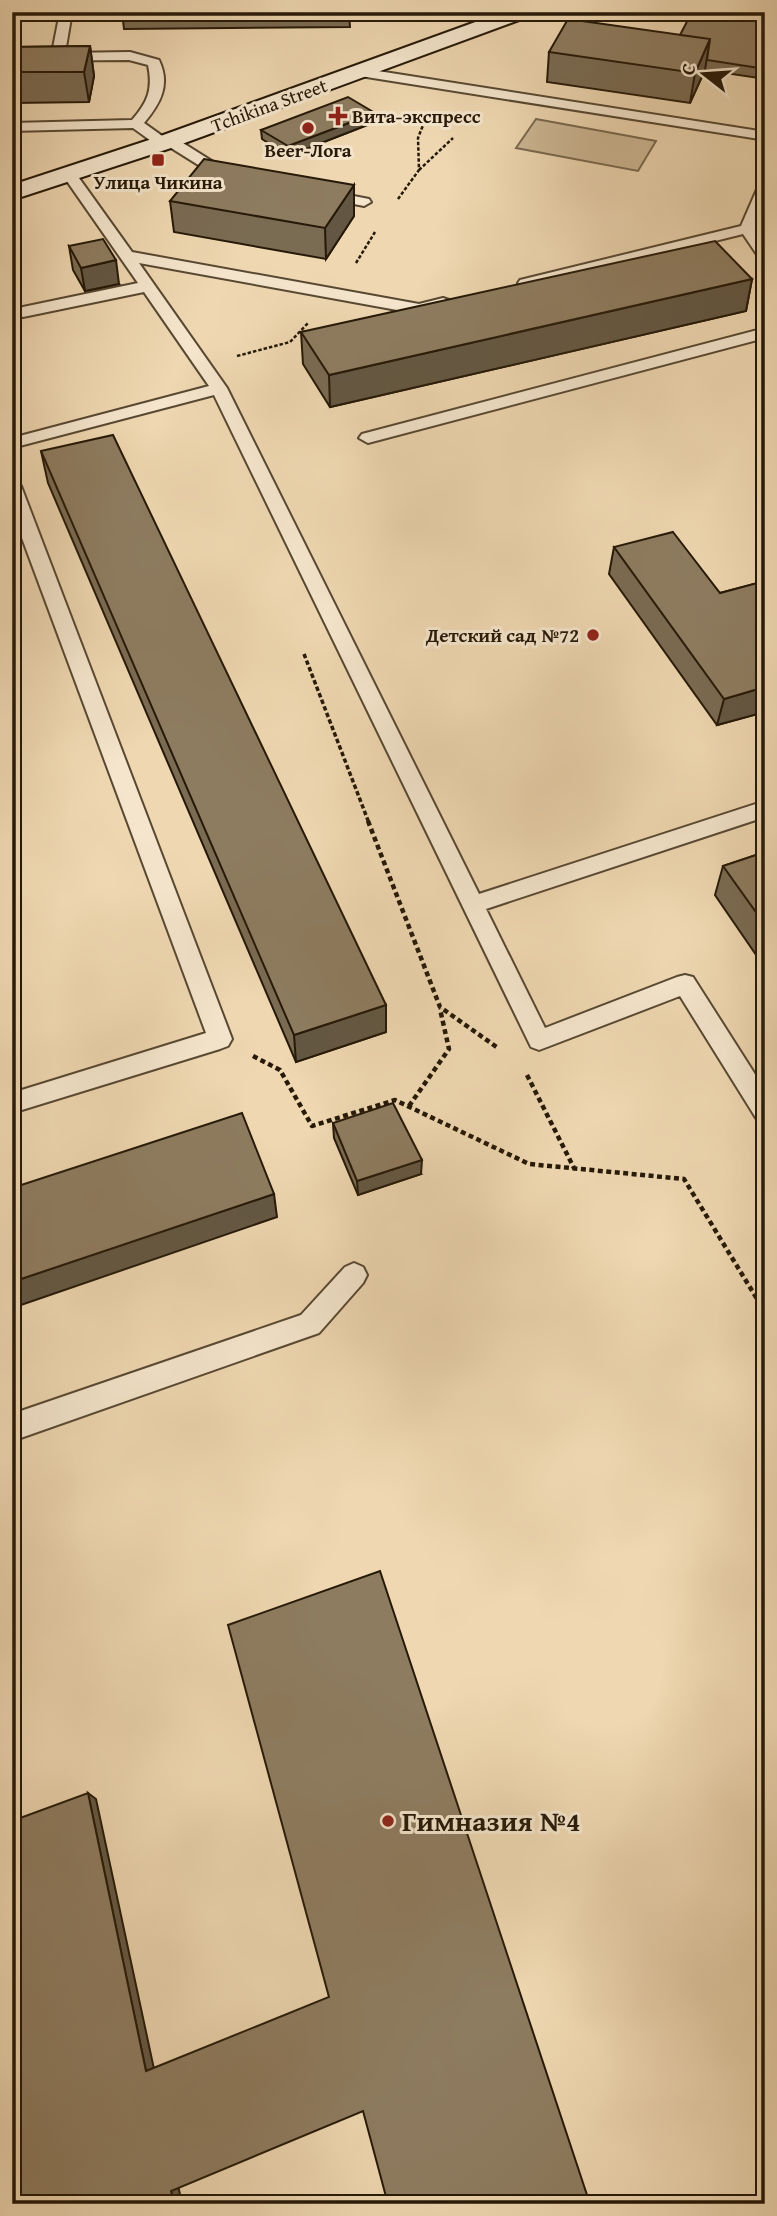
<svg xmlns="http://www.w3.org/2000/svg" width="777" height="2216" viewBox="0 0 777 2216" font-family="'Gentium Book Plus',serif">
<rect width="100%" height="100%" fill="#eed7b1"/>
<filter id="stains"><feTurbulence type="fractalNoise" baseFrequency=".00286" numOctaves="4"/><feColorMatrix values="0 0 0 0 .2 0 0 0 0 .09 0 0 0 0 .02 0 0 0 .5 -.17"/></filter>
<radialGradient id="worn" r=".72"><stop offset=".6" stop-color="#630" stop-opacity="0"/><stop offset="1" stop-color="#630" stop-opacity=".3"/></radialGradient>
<!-- green -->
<path fill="#ccb794" stroke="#79684e" stroke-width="2" d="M 536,119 L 656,141 L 638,171 L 516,148 Z"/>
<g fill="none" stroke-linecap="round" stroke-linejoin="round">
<!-- lane casing -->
<g stroke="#584832" stroke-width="4">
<path id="lane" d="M 63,12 L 77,12 L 71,18 L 65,53 L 130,52 L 159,60 C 171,85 160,104 144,123 L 165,138 L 175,138 L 234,175 L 236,178 L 234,181 L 224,181 L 168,146 L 158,146 L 133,128 L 12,131 L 12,123 L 132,120 C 148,102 153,89 148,65 L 129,60 L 12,61 L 12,53 L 52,53 L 59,17 Z
M 359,68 L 765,132 L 765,140 L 354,75 L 352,72 Z
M 69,170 L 74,171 L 132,252 L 419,304 L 443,298 L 449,300 L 451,303 L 449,306 L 419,314 L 139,263 L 227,388 L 479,894 L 765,801 L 765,817 L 486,909 L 545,1028 L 677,977 L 685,975 L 693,977 L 765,1090 L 765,1121 L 756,1118 L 680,996 L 547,1047 L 539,1050 L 531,1047 L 214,395 L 12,448 L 12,438 L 209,386 L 144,292 L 23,317 L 15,312 L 23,307 L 138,283 L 62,174 Z
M 765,183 L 765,205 L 755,229 L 765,244 L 765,261 L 760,259 L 743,234 L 526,288 L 518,283 L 520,280 L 741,226 L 758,187 Z
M 323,190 L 369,199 L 371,202 L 364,206 L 318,197 L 316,194 L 318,191 Z
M 765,328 L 765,338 L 368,443 L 359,438 L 362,434 Z
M 12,481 L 21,486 L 232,1039 L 228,1046 L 220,1049 L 12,1113 L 12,1093 L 206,1033 L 12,511 Z
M 354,1263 L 363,1267 L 367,1275 L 363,1283 L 319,1333 L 12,1441 L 12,1414 L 301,1315 L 345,1267 Z"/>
</g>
<!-- secondary casing -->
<g stroke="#261908" stroke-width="4">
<path id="secondary" d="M 503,12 L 533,12 L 530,16 L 171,148 L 12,200 L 12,185 L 155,138 Z"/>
</g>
<!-- path-far2 -->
<path stroke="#261908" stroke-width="2.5" stroke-dasharray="3.5 2" stroke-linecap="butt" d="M 419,170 L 453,138
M 398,199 L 419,170 L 418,138 L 427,115
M 356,263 L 375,232
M 237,356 L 290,342 L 309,322"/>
<!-- path-far1 -->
<path stroke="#261908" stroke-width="3.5" stroke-dasharray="4.5 2.5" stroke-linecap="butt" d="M 304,654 L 369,823"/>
<!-- path -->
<path stroke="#261908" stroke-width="4.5" stroke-dasharray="5 3.5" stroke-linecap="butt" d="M 368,821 L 440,1007 L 498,1048
M 253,1056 L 280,1070 L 312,1126 L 395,1100 L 529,1164 L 684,1179 L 765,1312
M 527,1075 L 574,1168
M 409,1106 L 449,1049 L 440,1009"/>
<!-- lane -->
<use href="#lane" fill="#f4e5cc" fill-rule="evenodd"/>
<!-- secondary -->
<use href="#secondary" fill="#f4e5cc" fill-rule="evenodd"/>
</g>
<!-- wall -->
<path fill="#7a6b53" stroke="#261908" stroke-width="2" d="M 122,12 L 349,12 L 350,27 L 124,29 Z
M 765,12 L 765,79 L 705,70 L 690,103 L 547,82 L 549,52 L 680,35 Z
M 90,46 L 94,76 L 89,102 L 12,103 L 12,47 Z
M 375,122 L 288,156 L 262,139 L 261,130 Z
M 354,185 L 354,216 L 326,259 L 174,232 L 170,201 Z
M 69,246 L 119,284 L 85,291 L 73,270 Z
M 752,279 L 746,311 L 330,407 L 303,364 L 301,332 Z
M 41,451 L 386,1005 L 386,1032 L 296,1062 L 48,483 Z
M 614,547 L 720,593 L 765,581 L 765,712 L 717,725 L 609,574 Z
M 765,852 L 765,968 L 715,895 L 723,866 Z
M 333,1123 L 421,1174 L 358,1195 L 334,1138 Z"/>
<!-- shaded-wall -->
<path fill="#635743" stroke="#261908" stroke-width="2" d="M 710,39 L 705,70 L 690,103 L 695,73 Z
M 90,46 L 94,76 L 89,102 L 84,72 Z
M 375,113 L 375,122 L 288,156 L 288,146 Z
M 354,185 L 354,216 L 326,259 L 325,228 Z
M 116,260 L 119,284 L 85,291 L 81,268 Z
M 752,279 L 746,311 L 330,407 L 329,375 Z
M 765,636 L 765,661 L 757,639 Z
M 765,687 L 765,712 L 717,725 L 724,699 Z
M 386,1005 L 386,1032 L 296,1062 L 294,1035 Z
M 422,1160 L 421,1174 L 358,1195 L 357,1181 Z
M 274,1194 L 277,1217 L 12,1308 L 12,1282 Z
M 88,1793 L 96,1799 L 154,2069 L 146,2071 Z
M 178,2185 L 182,2204 L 174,2204 L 171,2191 Z"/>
<!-- building -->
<path fill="#8e7c60" stroke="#261908" stroke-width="2" d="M 692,12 L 765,12 L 765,69 L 707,60 L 710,39 L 680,35 Z
M 568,19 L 710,39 L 695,73 L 549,52 Z
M 90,46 L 84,72 L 12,72 L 12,47 Z
M 348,97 L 375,113 L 288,146 L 261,130 Z
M 204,159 L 354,185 L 325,228 L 170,201 Z
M 103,239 L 116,260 L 81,268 L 69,246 Z
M 715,241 L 752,279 L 329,375 L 301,332 Z
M 113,435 L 386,1005 L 294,1035 L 41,451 Z
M 673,532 L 720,593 L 765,581 L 765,636 L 757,639 L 765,649 L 765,687 L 724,699 L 614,547 Z
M 765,852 L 765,925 L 723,866 Z
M 393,1103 L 422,1160 L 357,1181 L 333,1123 Z
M 242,1113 L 274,1194 L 12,1282 L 12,1188 Z
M 380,1571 L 590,2204 L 388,2204 L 363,2111 L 171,2191 L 174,2204 L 12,2204 L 12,1821 L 88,1793 L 146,2071 L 329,1997 L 228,1625 Z"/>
<!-- markers -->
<g fill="#8f2418" stroke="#f4e5cc" stroke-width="2.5">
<path d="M334.5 105.5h7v7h7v7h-7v7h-7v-7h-7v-7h7z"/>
<circle cx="308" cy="128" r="7"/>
<rect x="151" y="153" width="14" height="14" rx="3.5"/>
<circle cx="593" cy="635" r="7"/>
<circle cx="388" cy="1821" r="7"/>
</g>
<g text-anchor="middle" stroke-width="6" stroke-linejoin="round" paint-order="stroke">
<!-- far-street labels -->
<g font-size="19" fill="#261908" stroke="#f4e5cc">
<text transform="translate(269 105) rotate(-20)" y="7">Tchikina Street</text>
</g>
<!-- far-poi labels -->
<g font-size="19" font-weight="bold" fill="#261908" stroke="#f4e5cc">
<text x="352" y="123" text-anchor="start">Вита-экспресс</text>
<text x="308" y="157">Beer-Лога</text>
<text x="158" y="189">Улица Чикина</text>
<text x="579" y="642" text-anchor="end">Детский сад №72</text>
</g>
<!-- near-poi labels -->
<g font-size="28" font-weight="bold" fill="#261908" stroke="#f4e5cc" text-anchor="start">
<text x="402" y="1831">Гимназия №4</text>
</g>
</g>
<!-- margin -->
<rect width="777" height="2216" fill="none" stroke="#eed7b1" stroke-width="42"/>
<rect x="14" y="14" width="749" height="2188" fill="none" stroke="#261908" stroke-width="3.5"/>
<rect x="21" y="21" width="735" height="2174" fill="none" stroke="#261908" stroke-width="2"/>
<!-- north arrow -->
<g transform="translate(704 74) rotate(287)" stroke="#f4e5cc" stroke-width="5" paint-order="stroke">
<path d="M0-5L12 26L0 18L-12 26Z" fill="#261908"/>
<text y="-10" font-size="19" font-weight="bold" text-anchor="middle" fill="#261908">С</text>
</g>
<rect width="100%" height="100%" filter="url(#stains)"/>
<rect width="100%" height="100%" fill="url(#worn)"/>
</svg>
